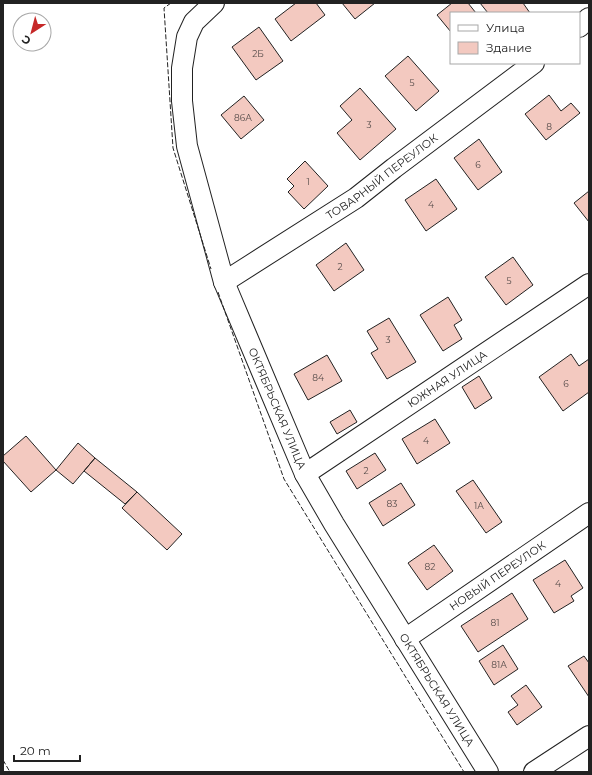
<svg xmlns="http://www.w3.org/2000/svg" width="592" height="775" viewBox="0 0 592 775" font-family="Montserrat,sans-serif">
<rect width="100%" height="100%" fill="#fff"/>
<!-- building -->
<path fill="#f3c9c0" stroke="#222" d="M 296,3 L 316,3 L 325,15 L 291,41 L 275,19 Z
M 342,3 L 375,3 L 355,19 Z
M 452,3 L 468,3 L 476,13 L 451,13 L 451,32 L 437,15 Z
M 480,3 L 523,3 L 530,13 L 488,13 Z
M 259,27 L 283,61 L 256,80 L 232,47 Z
M 408,56 L 439,91 L 416,111 L 385,76 Z
M 360,88 L 396,129 L 360,160 L 337,133 L 352,120 L 340,106 Z
M 549,95 L 561,111 L 571,103 L 580,113 L 546,140 L 525,114 Z
M 244,96 L 264,120 L 241,139 L 221,115 Z
M 479,139 L 502,172 L 478,190 L 454,158 Z
M 305,161 L 328,186 L 304,209 L 288,192 L 294,186 L 287,179 Z
M 436,179 L 457,209 L 426,231 L 405,200 Z
M 589,191 L 589,222 L 574,203 Z
M 346,243 L 364,270 L 334,291 L 316,265 Z
M 513,257 L 533,285 L 506,305 L 485,277 Z
M 448,297 L 462,320 L 454,325 L 462,339 L 443,351 L 420,315 Z
M 389,318 L 416,362 L 387,379 L 371,353 L 378,349 L 367,331 Z
M 571,354 L 579,366 L 589,359 L 589,392 L 563,411 L 539,377 Z
M 327,355 L 342,381 L 308,400 L 294,374 Z
M 479,376 L 492,398 L 475,409 L 462,387 Z
M 350,410 L 357,422 L 337,434 L 330,422 Z
M 435,419 L 450,443 L 417,464 L 402,439 Z
M 26,436 L 56,470 L 31,492 L 3,461 L 3,456 Z
M 78,443 L 95,458 L 73,484 L 56,470 Z
M 375,453 L 386,470 L 357,489 L 346,471 Z
M 95,458 L 137,492 L 125,504 L 84,471 Z
M 473,480 L 502,522 L 486,533 L 456,491 Z
M 401,483 L 415,505 L 383,526 L 369,503 Z
M 137,492 L 182,534 L 167,550 L 122,508 Z
M 434,545 L 453,571 L 427,590 L 408,563 Z
M 565,560 L 583,588 L 571,596 L 574,601 L 554,613 L 533,580 Z
M 512,593 L 528,619 L 478,652 L 461,626 Z
M 503,645 L 518,669 L 494,685 L 479,661 Z
M 584,656 L 589,663 L 589,697 L 568,666 Z
M 526,685 L 542,707 L 517,725 L 508,712 L 518,705 L 511,696 Z"/>
<g fill="none" stroke-linecap="round" stroke-linejoin="round">
<!-- street casing -->
<g stroke="#222" stroke-width="22">
<g id="street">
<path id="s1" d="M 214,3 L 194,22 L 187,37 L 182,68 L 182,101 L 187,146 L 224,282 L 305,474 L 334,524 L 488,772"/>
<path d="M 579,27 L 589,18"/>
<path id="s2" d="M 224,282 L 356,198 L 394,168 L 534,63"/>
<path id="s3" d="M 305,474 L 589,284"/>
<path id="s4" d="M 405,639 L 589,513"/>
<path d="M 534,772 L 589,736"/>
</g>
</g>
<!-- street -->
<use href="#street" stroke="#fff" stroke-width="20"/>
<!-- fence -->
<path stroke="#222" stroke-width="1" stroke-dasharray="5 2" stroke-linecap="butt" d="M 171,3 L 164,8 L 173,148 L 211,269
M 218,292 L 284,479 L 464,772
M 3,760 L 10,772"/>
</g>
<g text-anchor="middle" stroke-width="3" stroke-linejoin="round" paint-order="stroke">
<!-- number labels -->
<g font-size="9" fill="#564c4a">
<text x="258" y="57">2Б</text>
<text x="412" y="86">5</text>
<text x="243" y="121">86А</text>
<text x="369" y="128">3</text>
<text x="549" y="130">8</text>
<text x="478" y="168">6</text>
<text x="308" y="185">1</text>
<text x="431" y="208">4</text>
<text x="340" y="270">2</text>
<text x="509" y="284">5</text>
<text x="388" y="343">3</text>
<text x="318" y="381">84</text>
<text x="566" y="387">6</text>
<text x="426" y="444">4</text>
<text x="366" y="474">2</text>
<text x="392" y="507">83</text>
<text x="479" y="509">1А</text>
<text x="430" y="570">82</text>
<text x="558" y="587">4</text>
<text x="495" y="626">81</text>
<text x="499" y="668">81А</text>
</g>
<!-- street labels -->
<g font-size="11" fill="#222" stroke="#fff">
<text dy="4" stroke="none"><textPath href="#s2" startOffset="190">ТОВАРНЫЙ ПЕРЕУЛОК</textPath></text>
<text dy="4" stroke="none"><textPath href="#s3" startOffset="171">ЮЖНАЯ УЛИЦА</textPath></text>
<text dy="4" stroke="none"><textPath href="#s1" startOffset="432">ОКТЯБРЬСКАЯ УЛИЦА</textPath></text>
<text dy="4" stroke="none"><textPath href="#s4" startOffset="112">НОВЫЙ ПЕРЕУЛОК</textPath></text>
<text dy="4" stroke="none"><textPath href="#s1" startOffset="756">ОКТЯБРЬСКАЯ УЛИЦА</textPath></text>
</g>
</g>
<!-- border -->
<rect width="592" height="775" fill="none" stroke="#222222" stroke-width="8"/>
<!-- legend -->
<rect x="450" y="12" width="130" height="52" fill="#ffffff" stroke="#a7a7a7"/>
<rect x="458" y="25" width="20" height="6" fill="#ffffff" stroke="#a7a7a7"/>
<text x="486" y="32" font-size="12" fill="#222222">Улица</text>
<rect x="458" y="42" width="20" height="12" fill="#f3c9c0" stroke="#a7a7a7"/>
<text x="486" y="52" font-size="12" fill="#222222">Здание</text>
<!-- north arrow -->
<g transform="translate(32 32) rotate(216)"><circle r="19" fill="#ffffff" stroke="#a7a7a7"/>
<path d="M0-3L7 15L0 10L-7 15Z" fill="#c62828"/>
<text y="-6" font-size="11" font-weight="bold" text-anchor="middle" fill="#222222">С</text>
</g>
<!-- scale -->
<path d="M14 755v6h66v-6" fill="none" stroke="#222222" stroke-width="2"/>
<text x="20" y="755" font-size="12" fill="#222222" stroke="#ffffff" stroke-width="3" paint-order="stroke">20 m</text>
</svg>
